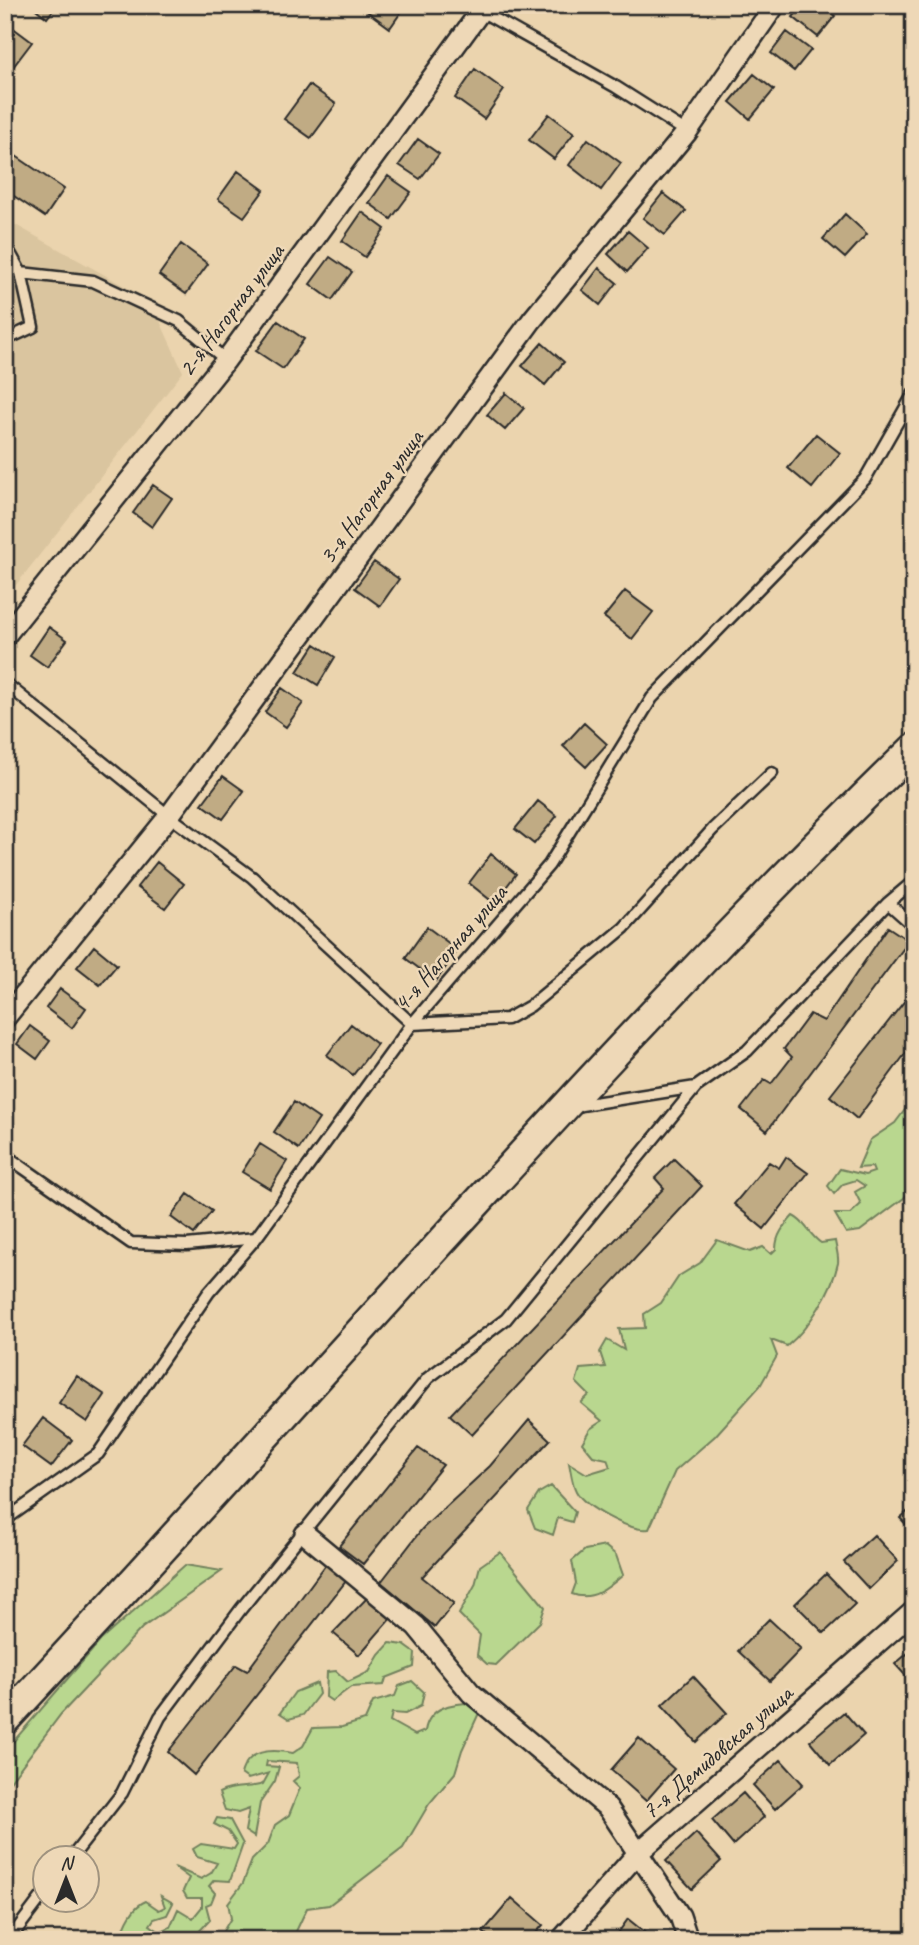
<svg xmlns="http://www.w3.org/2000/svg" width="919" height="1945" viewBox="0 0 919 1945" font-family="Caveat,sans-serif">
<rect width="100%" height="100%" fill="#ebd4ae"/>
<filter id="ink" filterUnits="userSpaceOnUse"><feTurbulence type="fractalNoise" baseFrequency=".0143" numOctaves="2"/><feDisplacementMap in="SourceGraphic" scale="14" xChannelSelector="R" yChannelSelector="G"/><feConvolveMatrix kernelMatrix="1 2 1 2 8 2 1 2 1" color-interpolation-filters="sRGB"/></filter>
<g filter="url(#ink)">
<!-- built -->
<path fill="#dac59f" d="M 5,219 L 151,301 L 183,372 L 5,599 Z"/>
<!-- green -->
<path fill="#b9d78f" stroke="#72815d" stroke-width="2" d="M 914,1098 L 914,1186 L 904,1198 L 860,1231 L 846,1233 L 835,1214 L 850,1214 L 861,1204 L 855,1192 L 865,1186 L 856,1180 L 843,1184 L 834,1194 L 828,1186 L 840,1169 L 865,1175 L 874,1172 L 872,1167 L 858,1168 L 870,1140 L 895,1123 Z
M 793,1216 C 806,1222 809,1235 821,1243 L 835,1241 C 836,1248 839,1256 838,1263 C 832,1291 809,1328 787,1346 L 771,1340 L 777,1356 L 760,1386 L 715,1436 L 675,1471 L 649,1529 C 631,1532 584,1507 576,1491 C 572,1484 571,1472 569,1463 L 587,1474 L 610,1467 L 607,1459 L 593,1456 L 582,1443 L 590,1429 L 602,1421 L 581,1403 L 589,1395 L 576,1382 L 580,1369 L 605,1367 L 600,1352 L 607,1340 L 624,1350 L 619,1329 L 645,1328 L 644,1314 L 661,1303 L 679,1276 L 700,1263 L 717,1240 L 750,1252 L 763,1247 L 771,1254 L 776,1249 C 776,1235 784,1226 793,1216 Z
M 551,1486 L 575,1512 L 572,1522 L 558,1518 L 553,1535 L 535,1528 L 528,1510 L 539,1493 Z
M 605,1546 L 616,1555 L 623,1575 C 608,1588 592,1602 572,1594 L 576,1583 L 572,1561 L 585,1550 Z
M 500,1552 L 545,1607 L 540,1622 L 496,1665 L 487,1664 L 477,1655 L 480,1635 L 459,1614 L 475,1585 L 480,1566 Z
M 185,1565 L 222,1571 L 142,1628 L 61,1714 L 5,1788 L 5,1751 L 101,1640 Z
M 390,1643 L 404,1645 L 415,1653 L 414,1667 L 386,1678 L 384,1685 L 351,1687 L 332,1701 L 326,1697 L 327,1672 L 336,1671 L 348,1682 L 369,1672 L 379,1655 Z
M 412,1681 L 424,1692 L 421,1706 L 405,1714 L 392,1713 L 390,1721 L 415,1735 L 425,1731 C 429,1707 451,1703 473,1703 L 479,1713 L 462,1750 L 455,1773 L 429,1804 L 403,1848 L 329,1905 L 307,1908 L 292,1940 L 209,1940 L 222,1933 L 231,1918 L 228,1903 L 243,1883 L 252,1860 L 268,1844 L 275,1825 L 289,1815 L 300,1788 L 293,1781 L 299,1776 L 297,1763 L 267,1761 L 266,1766 L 279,1767 L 275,1781 L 260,1803 L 254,1837 L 245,1831 L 249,1809 L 238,1813 L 225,1810 L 219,1793 C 234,1785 247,1789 263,1784 L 269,1773 L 248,1779 L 241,1774 C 248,1749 270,1749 293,1753 L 303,1746 L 313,1728 L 342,1727 L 365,1720 L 373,1702 L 395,1696 L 399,1686 Z
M 317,1683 L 319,1694 L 303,1715 L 289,1719 L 280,1713 L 295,1692 Z
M 217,1818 L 230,1820 L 243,1844 L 230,1881 L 214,1880 L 209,1886 L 215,1893 L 211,1903 L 206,1905 L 210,1920 L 191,1940 L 137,1940 L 133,1935 L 125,1940 L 122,1936 C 125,1923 133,1906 146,1901 L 159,1910 L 165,1907 L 161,1896 L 173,1903 L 167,1915 L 154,1919 L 150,1925 L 160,1932 L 170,1927 L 178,1909 L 193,1918 L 202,1907 L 202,1898 L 187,1898 L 183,1891 L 189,1878 L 174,1867 L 201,1879 L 211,1873 L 217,1863 L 197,1857 L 193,1849 L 201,1844 L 234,1849 L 237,1844 L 228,1831 L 214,1824 Z"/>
<!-- building -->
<path fill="#c0ab84" stroke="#2b2b2b" stroke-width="2" d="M 31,5 L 57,5 L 47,18 Z
M 367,5 L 406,5 L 390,28 L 364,9 Z
M 803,5 L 822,5 L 835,16 L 818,37 L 793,17 Z
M 8,24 L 32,42 L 13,67 L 5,60 Z
M 787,32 L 811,50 L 794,71 L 771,53 Z
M 475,69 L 504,90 L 484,119 L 455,98 Z
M 754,74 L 774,90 L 750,119 L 730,102 Z
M 309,85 L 336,104 L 311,138 L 284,119 Z
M 549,114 L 574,133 L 554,159 L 529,140 Z
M 418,139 L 439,154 L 420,179 L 399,165 Z
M 588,139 L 621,163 L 601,190 L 569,165 Z
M 13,154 L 64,189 L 45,217 L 5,190 L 5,166 Z
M 238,171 L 264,190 L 244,217 L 218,199 Z
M 388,176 L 411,192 L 391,219 L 369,203 Z
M 663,193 L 686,211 L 665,235 L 643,218 Z
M 362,212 L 385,229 L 365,257 L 342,241 Z
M 845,214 L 867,234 L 845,258 L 823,239 Z
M 628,231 L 648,248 L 627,272 L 608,254 Z
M 181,244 L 208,264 L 186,294 L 159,275 Z
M 330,257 L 352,272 L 332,300 L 310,284 Z
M 599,268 L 617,283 L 600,305 L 582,290 Z
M 278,321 L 304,339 L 283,369 L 256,351 Z
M 542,343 L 564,362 L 545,385 L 522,366 Z
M 506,393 L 524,408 L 505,430 L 487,415 Z
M 816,434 L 840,453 L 812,488 L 788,468 Z
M 153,485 L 172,498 L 152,527 L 133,513 Z
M 374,562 L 399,579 L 380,606 L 355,588 Z
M 625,591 L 653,612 L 632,639 L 604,617 Z
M 49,627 L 67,640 L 47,667 L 30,655 Z
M 315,644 L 335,657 L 318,685 L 297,672 Z
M 282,688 L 303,703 L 286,727 L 265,712 Z
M 584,723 L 607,744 L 586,767 L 563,746 Z
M 223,776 L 244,791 L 223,819 L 202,804 Z
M 538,801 L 557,816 L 534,844 L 515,829 Z
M 491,854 L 516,874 L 494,903 L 469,883 Z
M 157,862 L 184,884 L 165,908 L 137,887 Z
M 427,927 L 458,950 L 436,981 L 405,958 Z
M 888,927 L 909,941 L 767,1131 L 741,1109 L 764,1080 L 771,1084 L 792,1057 L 784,1049 L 810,1014 L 824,1021 Z
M 94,946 L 117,965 L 100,985 L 77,967 Z
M 60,989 L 86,1008 L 72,1028 L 46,1008 Z
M 914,989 L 914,1042 L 857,1119 L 830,1096 Z
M 351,1024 L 377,1044 L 353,1075 L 327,1055 Z
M 30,1026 L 50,1041 L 37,1059 L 17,1044 Z
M 294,1102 L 319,1119 L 299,1149 L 274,1132 Z
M 260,1144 L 287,1161 L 270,1189 L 242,1172 Z
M 786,1157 L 808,1173 L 764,1229 L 734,1204 L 769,1162 L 779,1168 Z
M 674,1159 L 702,1186 L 472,1435 L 450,1415 L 664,1188 L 655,1178 Z
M 188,1194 L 212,1211 L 194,1234 L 171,1217 Z
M 77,1376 L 105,1395 L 87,1422 L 59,1403 Z
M 43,1418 L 72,1440 L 51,1467 L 22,1446 Z
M 529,1420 L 550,1440 L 422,1577 L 454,1603 L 435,1627 L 381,1582 L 422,1529 L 490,1466 Z
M 418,1448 L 443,1465 L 363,1564 L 339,1546 Z
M 914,1506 L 914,1533 L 900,1518 Z
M 874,1535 L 898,1561 L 869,1589 L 844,1562 Z
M 327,1563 L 346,1581 L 194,1775 L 168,1752 L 236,1665 L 247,1671 Z
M 826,1574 L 855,1604 L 824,1633 L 795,1604 Z
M 367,1598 L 392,1617 L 359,1655 L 333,1633 Z
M 769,1619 L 801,1649 L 770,1681 L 738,1651 Z
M 914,1648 L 914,1685 L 895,1664 Z
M 693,1676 L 727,1713 L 696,1742 L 662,1705 Z
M 844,1712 L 864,1735 L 830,1765 L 810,1741 Z
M 639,1738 L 674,1769 L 646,1801 L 611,1770 Z
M 781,1760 L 803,1784 L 775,1809 L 753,1785 Z
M 743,1793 L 764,1817 L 733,1845 L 712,1820 Z
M 696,1833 L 721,1861 L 692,1889 L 666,1861 Z
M 512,1898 L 543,1925 L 530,1940 L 493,1940 L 483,1932 Z
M 628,1919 L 653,1939 L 652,1940 L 613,1940 Z"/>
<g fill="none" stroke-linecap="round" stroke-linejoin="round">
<!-- service casing -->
<g stroke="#2b2b2b" stroke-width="15">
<path id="service" d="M 479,10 L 616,87 L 687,132
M 5,244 L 21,273 L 93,281 L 179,321 L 226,360
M 5,340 L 33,327 L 21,273
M 5,683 L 169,816 L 252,877 L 412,1024 L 507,1019 L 530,1006 L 624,928 L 713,829 L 772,773
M 888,903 L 914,881
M 575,1106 L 696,1087 L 747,1051 L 888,903 L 914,926
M 5,1155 L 131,1243 L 187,1245 L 256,1238
M 5,1520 L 98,1454 L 209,1292 L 256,1238 L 412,1024 L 549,865 L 652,698 L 865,479 L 914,393
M 72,1857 L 122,1793 L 160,1717 L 241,1609 L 428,1378 L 506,1319 L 696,1087
M 9,1940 L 46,1891"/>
</g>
<!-- minor casing -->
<g stroke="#2b2b2b" stroke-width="24">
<path id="minor" d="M 5,636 L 226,360 L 485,5
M 5,1018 L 169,816 L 532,320 L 687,132 L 775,5
M 305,1534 L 416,1626 L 471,1693 L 608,1808 L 680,1916 L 688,1940
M 561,1940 L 638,1853 L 914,1611"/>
</g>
<!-- secondary casing -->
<g stroke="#2b2b2b" stroke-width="33">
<path id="secondary" d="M 5,1720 C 308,1396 595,1057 914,748"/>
</g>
<!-- service -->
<use href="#service" stroke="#eed8b7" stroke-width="10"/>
<!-- minor -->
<use href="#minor" stroke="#eed8b7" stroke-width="19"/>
<!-- secondary -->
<use href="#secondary" stroke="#eed8b7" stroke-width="28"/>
</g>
</g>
<g text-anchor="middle" stroke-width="5" stroke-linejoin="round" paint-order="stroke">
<!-- street labels -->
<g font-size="24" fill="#2b2b2b" stroke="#eed8b7">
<text transform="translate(231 310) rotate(-53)" y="8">2-я Нагорная улица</text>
<text transform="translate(371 497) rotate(-54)" y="8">3-я Нагорная улица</text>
<text transform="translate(450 948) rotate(-49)" y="8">4-я Нагорная улица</text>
<text transform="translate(717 1752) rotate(-41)" y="8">7-я Демидовская улица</text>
</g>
</g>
<!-- margin -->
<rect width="919" height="1945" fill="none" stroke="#eed8b7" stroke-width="28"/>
<rect x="14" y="14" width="891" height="1917" fill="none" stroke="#2b2b2b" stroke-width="2.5" filter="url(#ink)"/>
<!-- north arrow -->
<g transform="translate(66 1879)"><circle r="33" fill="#eed8b7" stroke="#a0937f" stroke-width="2"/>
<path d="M0-5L12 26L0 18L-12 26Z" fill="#2b2b2b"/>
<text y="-10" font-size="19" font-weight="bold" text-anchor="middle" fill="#2b2b2b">N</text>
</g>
</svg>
